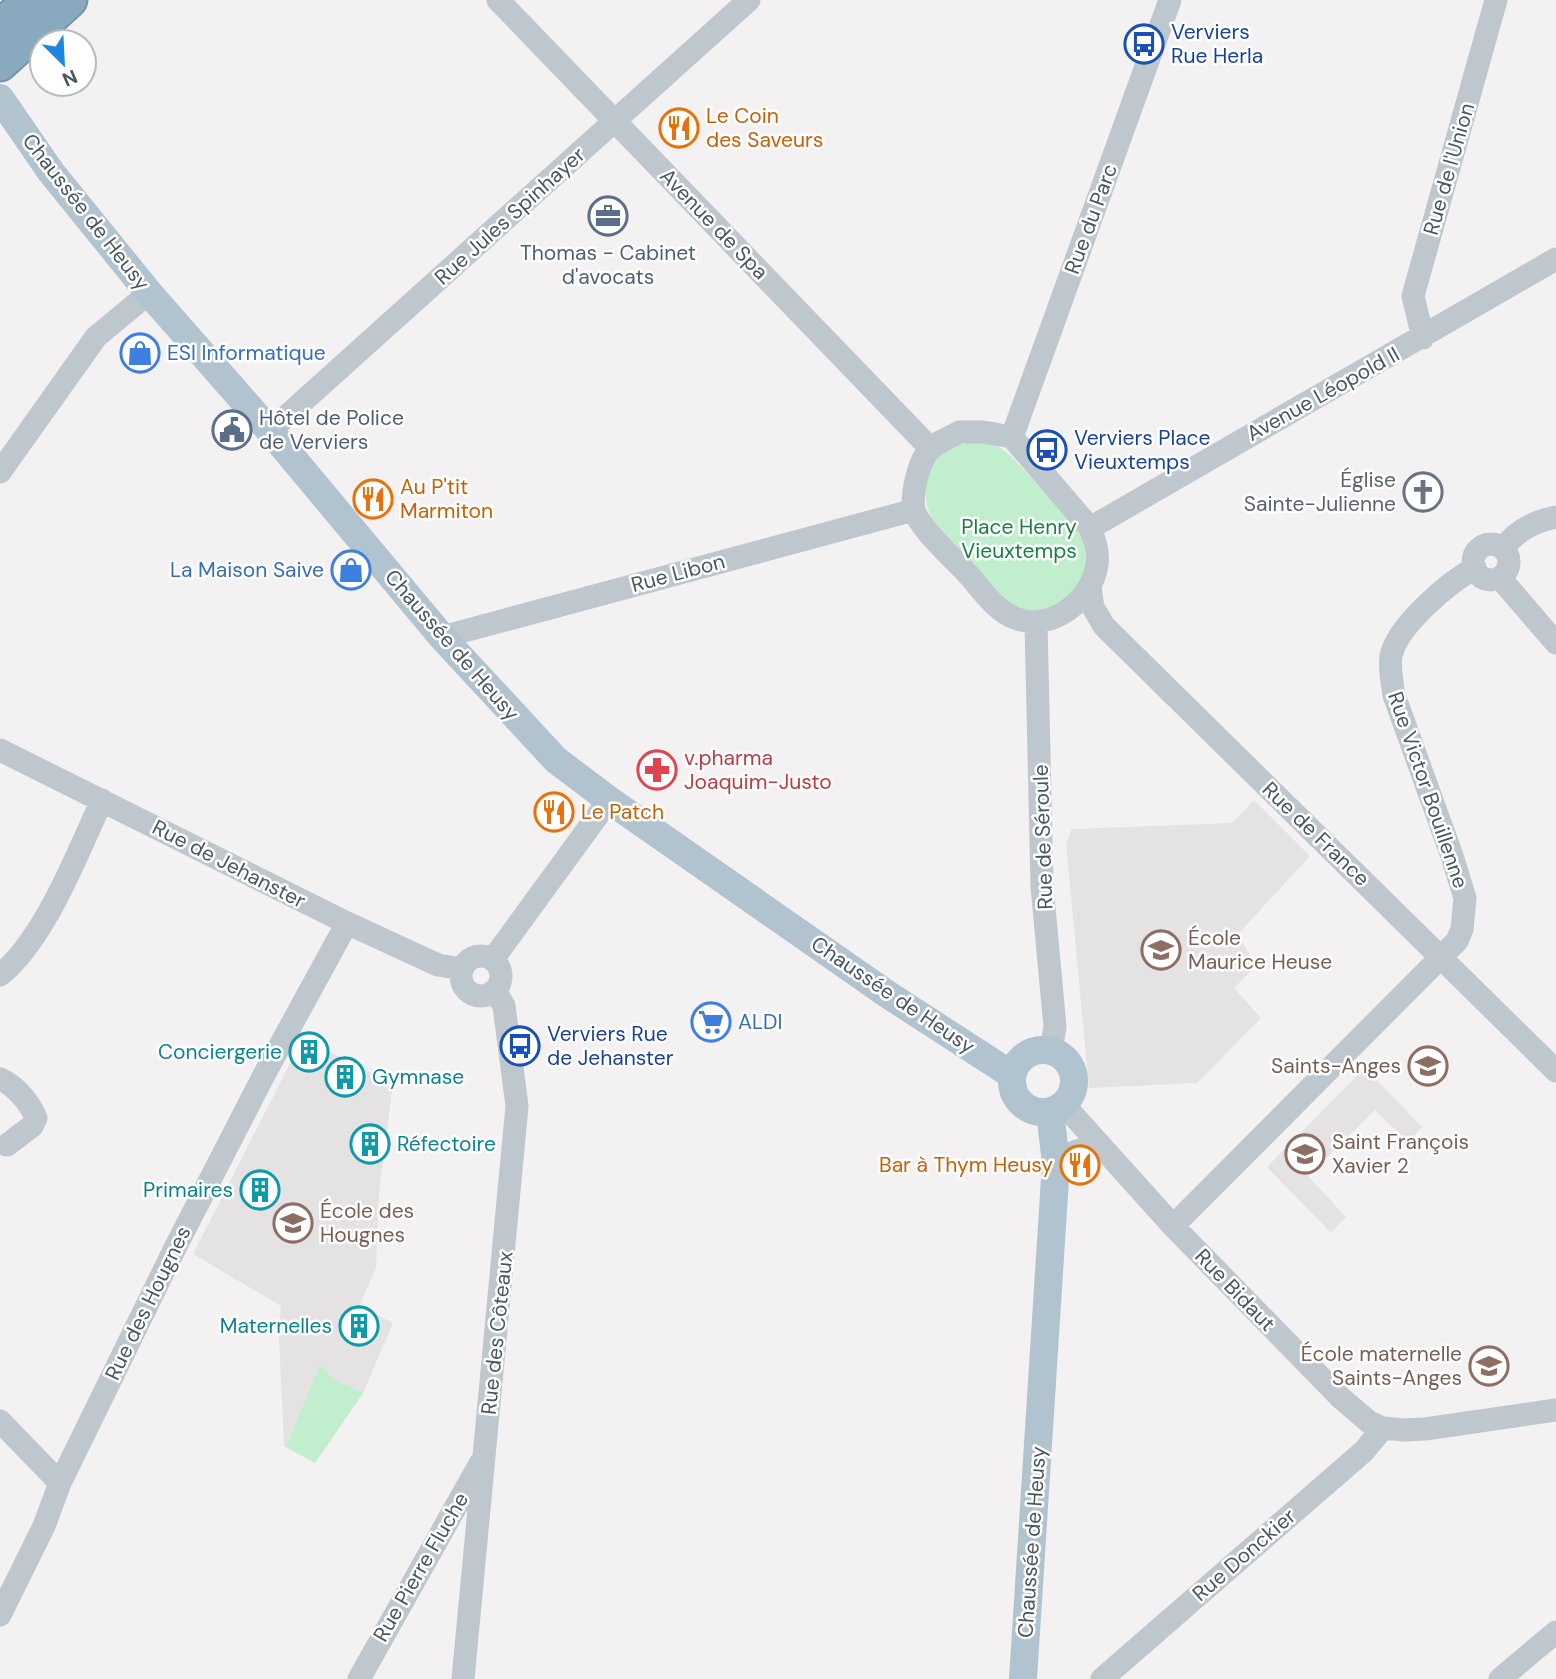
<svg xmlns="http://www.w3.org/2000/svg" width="1556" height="1679" viewBox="0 0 1556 1679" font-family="'DM Sans',sans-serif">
<rect width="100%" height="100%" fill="#f3f1f1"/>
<!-- education -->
<path fill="#e4e2e3" d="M 1254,800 L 1310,856 L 1238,934 L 1256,966 L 1234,988 L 1261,1018 L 1197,1083 L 1089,1088 L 1066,843 L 1072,829 L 1232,823 Z
M 303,1038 L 393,1084 L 379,1193 L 376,1268 L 359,1306 L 393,1323 L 363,1393 L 315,1463 L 284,1446 L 279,1336 L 281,1306 L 193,1254 Z
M 1365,1068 L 1422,1127 L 1408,1142 L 1375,1110 L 1308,1176 L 1346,1217 L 1331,1233 L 1267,1167 Z"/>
<!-- green -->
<path fill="#c1efce" d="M 980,442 L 998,446 L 1011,456 L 1077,526 C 1086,543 1090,567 1080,584 C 1066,605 1031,620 1008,604 C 1001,599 995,590 989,584 C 972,565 955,546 937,528 C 921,504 918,466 947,449 C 956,444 969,443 980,442 Z
M 320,1365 L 333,1380 L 363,1393 L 315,1463 L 286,1447 Z"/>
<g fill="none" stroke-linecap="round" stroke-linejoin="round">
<!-- highway casing -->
<g stroke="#7594aa" stroke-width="37">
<path id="highway" d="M 0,27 L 30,0
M 0,64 L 70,0"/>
</g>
<!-- minor -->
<path stroke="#bdc7cd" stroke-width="23" d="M 498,0 L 931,449
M 1423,338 L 1413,296 L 1496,0
M 270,431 L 749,0
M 959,432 L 983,432 L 1012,437 L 1090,528 C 1094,539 1099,551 1097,564 C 1093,600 1050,633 1015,618 C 994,610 980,587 965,571 C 951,556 918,527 914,509 C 911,493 919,459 931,448 C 938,442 951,437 959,432 Z
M 1012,437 L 1170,0
M 0,472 L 96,337 L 149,293
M 1090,528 L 1556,259
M1473 562a18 18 0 1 1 36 0a18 18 0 1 1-36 0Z
M 1503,549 C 1516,530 1535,521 1556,517
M 1500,578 L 1556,643
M 1090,588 L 1093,607 L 1104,626 L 1556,1071
M 1036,623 L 1042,886 L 1055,1027 L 1051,1051
M 442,637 L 914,510
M 0,750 L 347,923 L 438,965 L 462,969
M461 976a20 20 0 1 1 40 0a20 20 0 1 1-40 0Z
M 493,959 L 609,800
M 0,975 C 45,939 78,852 102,800
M 0,1079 C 15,1085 30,1103 36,1118 L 32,1126 L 7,1145
M 1064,1105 L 1173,1226 L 1341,1398 L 1369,1422 L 1383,1428 L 1404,1430 L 1425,1429 L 1556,1410
M 1056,1163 C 1069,1152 1085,1147 1101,1147
M 1173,1226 L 1457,941 L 1462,929 L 1465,898 L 1452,856 L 1394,695 C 1392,682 1389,668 1391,656 C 1397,626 1449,582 1475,568
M 0,1421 L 60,1483
M 0,1615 L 44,1526 L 60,1483 L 176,1246 L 265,1073 L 347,923
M 359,1679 L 481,1462
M 463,1679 L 517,1106 L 504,1006 L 495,990
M 1102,1679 L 1364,1451 L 1383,1428
M 1500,1679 L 1556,1632"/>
<!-- major -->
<path stroke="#b1c3cf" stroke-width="28" d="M 0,98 L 51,172 L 149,293 L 270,431 L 442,637 L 556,760 L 609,800 L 887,994 L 1012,1075
M1012 1081a31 31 0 1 1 62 0a31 31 0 1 1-62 0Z
M 1023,1679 L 1056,1163 L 1050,1112"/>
<!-- highway -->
<use href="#highway" stroke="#89a9bf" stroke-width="33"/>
</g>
<!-- icons -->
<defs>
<g id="bus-ring" transform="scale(2.0125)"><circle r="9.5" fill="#fff" stroke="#1a4fb4" stroke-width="1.5"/><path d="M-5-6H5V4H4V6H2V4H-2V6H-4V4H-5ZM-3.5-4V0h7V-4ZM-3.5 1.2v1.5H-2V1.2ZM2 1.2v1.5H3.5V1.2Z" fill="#1a4fb4"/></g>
<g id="restaurant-ring" transform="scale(2.0125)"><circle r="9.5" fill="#fff" stroke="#e8710a" stroke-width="1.5"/><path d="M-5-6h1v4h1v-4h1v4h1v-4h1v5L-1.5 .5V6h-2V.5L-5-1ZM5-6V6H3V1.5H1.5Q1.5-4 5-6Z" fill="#e8710a"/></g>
<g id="office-ring" transform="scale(2.0125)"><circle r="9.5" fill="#fff" stroke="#5c6f8a" stroke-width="1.5"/><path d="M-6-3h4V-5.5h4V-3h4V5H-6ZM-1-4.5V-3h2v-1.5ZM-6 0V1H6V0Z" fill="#5c6f8a"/></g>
<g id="shop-ring" transform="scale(2.0125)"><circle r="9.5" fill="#fff" stroke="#3f7fe0" stroke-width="1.5"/><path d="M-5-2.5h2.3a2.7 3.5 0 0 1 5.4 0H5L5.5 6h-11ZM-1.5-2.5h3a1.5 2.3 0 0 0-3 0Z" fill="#3f7fe0"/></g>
<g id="civic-ring" transform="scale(2.0125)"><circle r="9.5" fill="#fff" stroke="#5c6f8a" stroke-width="1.5"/><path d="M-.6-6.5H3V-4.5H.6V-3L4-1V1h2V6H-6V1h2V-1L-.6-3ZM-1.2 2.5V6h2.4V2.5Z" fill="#5c6f8a"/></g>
<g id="church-ring" transform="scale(2.0125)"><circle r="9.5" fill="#fff" stroke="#6b7280" stroke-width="1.5"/><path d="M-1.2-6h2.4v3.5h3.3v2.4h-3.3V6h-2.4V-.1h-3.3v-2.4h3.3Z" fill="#6b7280"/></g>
<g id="pharmacy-ring" transform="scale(2.0125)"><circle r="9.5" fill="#fff" stroke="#e0444e" stroke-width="1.5"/><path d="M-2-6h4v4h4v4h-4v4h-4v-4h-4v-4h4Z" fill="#e0444e"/></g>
<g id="school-ring" transform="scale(2.0125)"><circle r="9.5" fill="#fff" stroke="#8d6e63" stroke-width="1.5"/><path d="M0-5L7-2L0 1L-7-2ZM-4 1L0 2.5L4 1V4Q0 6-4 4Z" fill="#8d6e63"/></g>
<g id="supermarket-ring" transform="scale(2.0125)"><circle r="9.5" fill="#fff" stroke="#3f7fe0" stroke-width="1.5"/><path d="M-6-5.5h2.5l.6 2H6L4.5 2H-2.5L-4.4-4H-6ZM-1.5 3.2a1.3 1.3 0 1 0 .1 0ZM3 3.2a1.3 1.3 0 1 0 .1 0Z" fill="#3f7fe0"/></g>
<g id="building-ring" transform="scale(2.0125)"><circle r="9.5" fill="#fff" stroke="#0f9aa8" stroke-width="1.5"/><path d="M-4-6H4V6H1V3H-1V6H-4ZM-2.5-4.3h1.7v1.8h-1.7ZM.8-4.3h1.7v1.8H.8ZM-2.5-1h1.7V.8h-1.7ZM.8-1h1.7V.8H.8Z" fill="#0f9aa8"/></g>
</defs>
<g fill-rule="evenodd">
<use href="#bus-ring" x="1144" y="44"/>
<use href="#restaurant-ring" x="679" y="128"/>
<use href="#office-ring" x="608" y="216"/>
<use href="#shop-ring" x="140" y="353"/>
<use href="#civic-ring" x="232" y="430"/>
<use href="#bus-ring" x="1047" y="450"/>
<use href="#church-ring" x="1423" y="492"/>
<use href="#restaurant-ring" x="373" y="499"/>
<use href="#shop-ring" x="351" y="570"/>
<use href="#pharmacy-ring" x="657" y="770"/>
<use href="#restaurant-ring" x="554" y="812"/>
<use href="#school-ring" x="1161" y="950"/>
<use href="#supermarket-ring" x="711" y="1022"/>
<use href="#bus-ring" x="520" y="1046"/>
<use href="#building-ring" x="309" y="1052"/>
<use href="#school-ring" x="1428" y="1066"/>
<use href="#building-ring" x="345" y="1077"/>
<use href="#building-ring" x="370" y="1144"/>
<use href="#school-ring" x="1305" y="1154"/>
<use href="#restaurant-ring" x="1080" y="1165"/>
<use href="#building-ring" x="260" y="1190"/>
<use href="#school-ring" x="293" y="1223"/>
<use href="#building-ring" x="359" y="1326"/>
<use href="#school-ring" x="1489" y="1366"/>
</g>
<g text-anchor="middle" stroke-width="5" stroke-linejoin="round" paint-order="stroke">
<!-- transit labels -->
<g font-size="21" fill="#164399" stroke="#fff" text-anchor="start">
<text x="1171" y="39">Verviers<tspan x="1171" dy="24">Rue Herla</tspan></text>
<text x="1074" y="445">Verviers Place<tspan x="1074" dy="24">Vieuxtemps</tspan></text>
<text x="547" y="1041">Verviers Rue<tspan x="547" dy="24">de Jehanster</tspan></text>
</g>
<!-- food labels -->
<g font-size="21" fill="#c56008" stroke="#fff" text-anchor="start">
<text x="706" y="123">Le Coin<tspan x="706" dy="24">des Saveurs</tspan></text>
<text x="400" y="494">Au P'tit<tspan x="400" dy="24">Marmiton</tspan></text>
<text x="581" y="819">Le Patch</text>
<text x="1053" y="1172" text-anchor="end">Bar à Thym Heusy</text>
</g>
<!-- street labels -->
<g font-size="21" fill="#49565e" stroke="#fff">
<text transform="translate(1449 169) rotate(-74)" y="7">Rue de l'Union</text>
<text transform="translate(86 212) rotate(52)" y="7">Chaussée de Heusy</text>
<text transform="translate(510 216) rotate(-42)" y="7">Rue Jules Spinhayer</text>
<text transform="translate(1091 219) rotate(-70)" y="7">Rue du Parc</text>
<text transform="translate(714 224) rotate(46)" y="7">Avenue de Spa</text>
<text transform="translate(1323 394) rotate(-29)" y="7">Avenue Léopold II</text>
<text transform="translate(678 573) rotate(-15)" y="7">Rue Libon</text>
<text transform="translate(452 645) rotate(49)" y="7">Chaussée de Heusy</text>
<text transform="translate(1428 790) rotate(71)" y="7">Rue Victor Bouillenne</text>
<text transform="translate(1316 834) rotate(44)" y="7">Rue de France</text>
<text transform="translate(1043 837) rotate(-92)" y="7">Rue de Séroule</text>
<text transform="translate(229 864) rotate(27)" y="7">Rue de Jehanster</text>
<text transform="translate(893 995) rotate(34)" y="7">Chaussée de Heusy</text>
<text transform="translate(1235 1290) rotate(46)" y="7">Rue Bidaut</text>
<text transform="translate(148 1303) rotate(-64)" y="7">Rue des Hougnes</text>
<text transform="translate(497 1333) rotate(-84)" y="7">Rue des Côteaux</text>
<text transform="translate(1032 1542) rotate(-86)" y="7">Chaussée de Heusy</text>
<text transform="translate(1244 1555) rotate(-41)" y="7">Rue Donckier</text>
<text transform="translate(421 1567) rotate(-60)" y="7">Rue Pierre Fluche</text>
</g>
<!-- service labels -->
<g font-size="21" fill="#4e5e75" stroke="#fff">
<text x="608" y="260">Thomas - Cabinet<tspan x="608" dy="24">d'avocats</tspan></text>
<text x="259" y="425" text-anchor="start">Hôtel de Police<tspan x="259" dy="24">de Verviers</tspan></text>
</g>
<!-- shop labels -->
<g font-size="21" fill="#366cbe" stroke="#fff" text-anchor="start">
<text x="167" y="360">ESI Informatique</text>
<text x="324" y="577" text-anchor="end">La Maison Saive</text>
<text x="738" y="1029">ALDI</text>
</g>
<!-- worship labels -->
<g font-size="21" fill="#5b616d" stroke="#fff" text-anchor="end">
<text x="1396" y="487">Église<tspan x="1396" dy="24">Sainte-Julienne</tspan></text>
</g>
<!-- park labels -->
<g font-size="21" fill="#188142" stroke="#fff">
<text x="1019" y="534">Place Henry<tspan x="1019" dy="24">Vieuxtemps</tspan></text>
</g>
<!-- health labels -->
<g font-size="21" fill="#be3a42" stroke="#fff" text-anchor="start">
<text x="684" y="765">v.pharma<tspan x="684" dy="24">Joaquim-Justo</tspan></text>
</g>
<!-- education labels -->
<g font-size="21" fill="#785e54" stroke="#fff" text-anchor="start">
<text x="1188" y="945">École<tspan x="1188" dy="24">Maurice Heuse</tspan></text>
<text x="1401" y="1073" text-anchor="end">Saints-Anges</text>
<text x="1332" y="1149">Saint François<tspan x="1332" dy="24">Xavier 2</tspan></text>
<text x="320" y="1218">École des<tspan x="320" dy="24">Hougnes</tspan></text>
<text x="1462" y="1361" text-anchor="end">École maternelle<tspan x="1462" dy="24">Saints-Anges</tspan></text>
</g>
<!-- culture labels -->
<g font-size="21" fill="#0d838f" stroke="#fff" text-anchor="end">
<text x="282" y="1059">Conciergerie</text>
<text x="372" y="1084" text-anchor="start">Gymnase</text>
<text x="397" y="1151" text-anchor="start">Réfectoire</text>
<text x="233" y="1197">Primaires</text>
<text x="332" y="1333">Maternelles</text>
</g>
</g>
<!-- north arrow -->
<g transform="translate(63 63) rotate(156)"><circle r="33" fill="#ffffff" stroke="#b6bbbf" stroke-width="2"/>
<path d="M0-5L12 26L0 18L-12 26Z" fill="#1b87e3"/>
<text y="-10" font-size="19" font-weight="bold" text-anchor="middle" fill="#49565e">N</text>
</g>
</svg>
